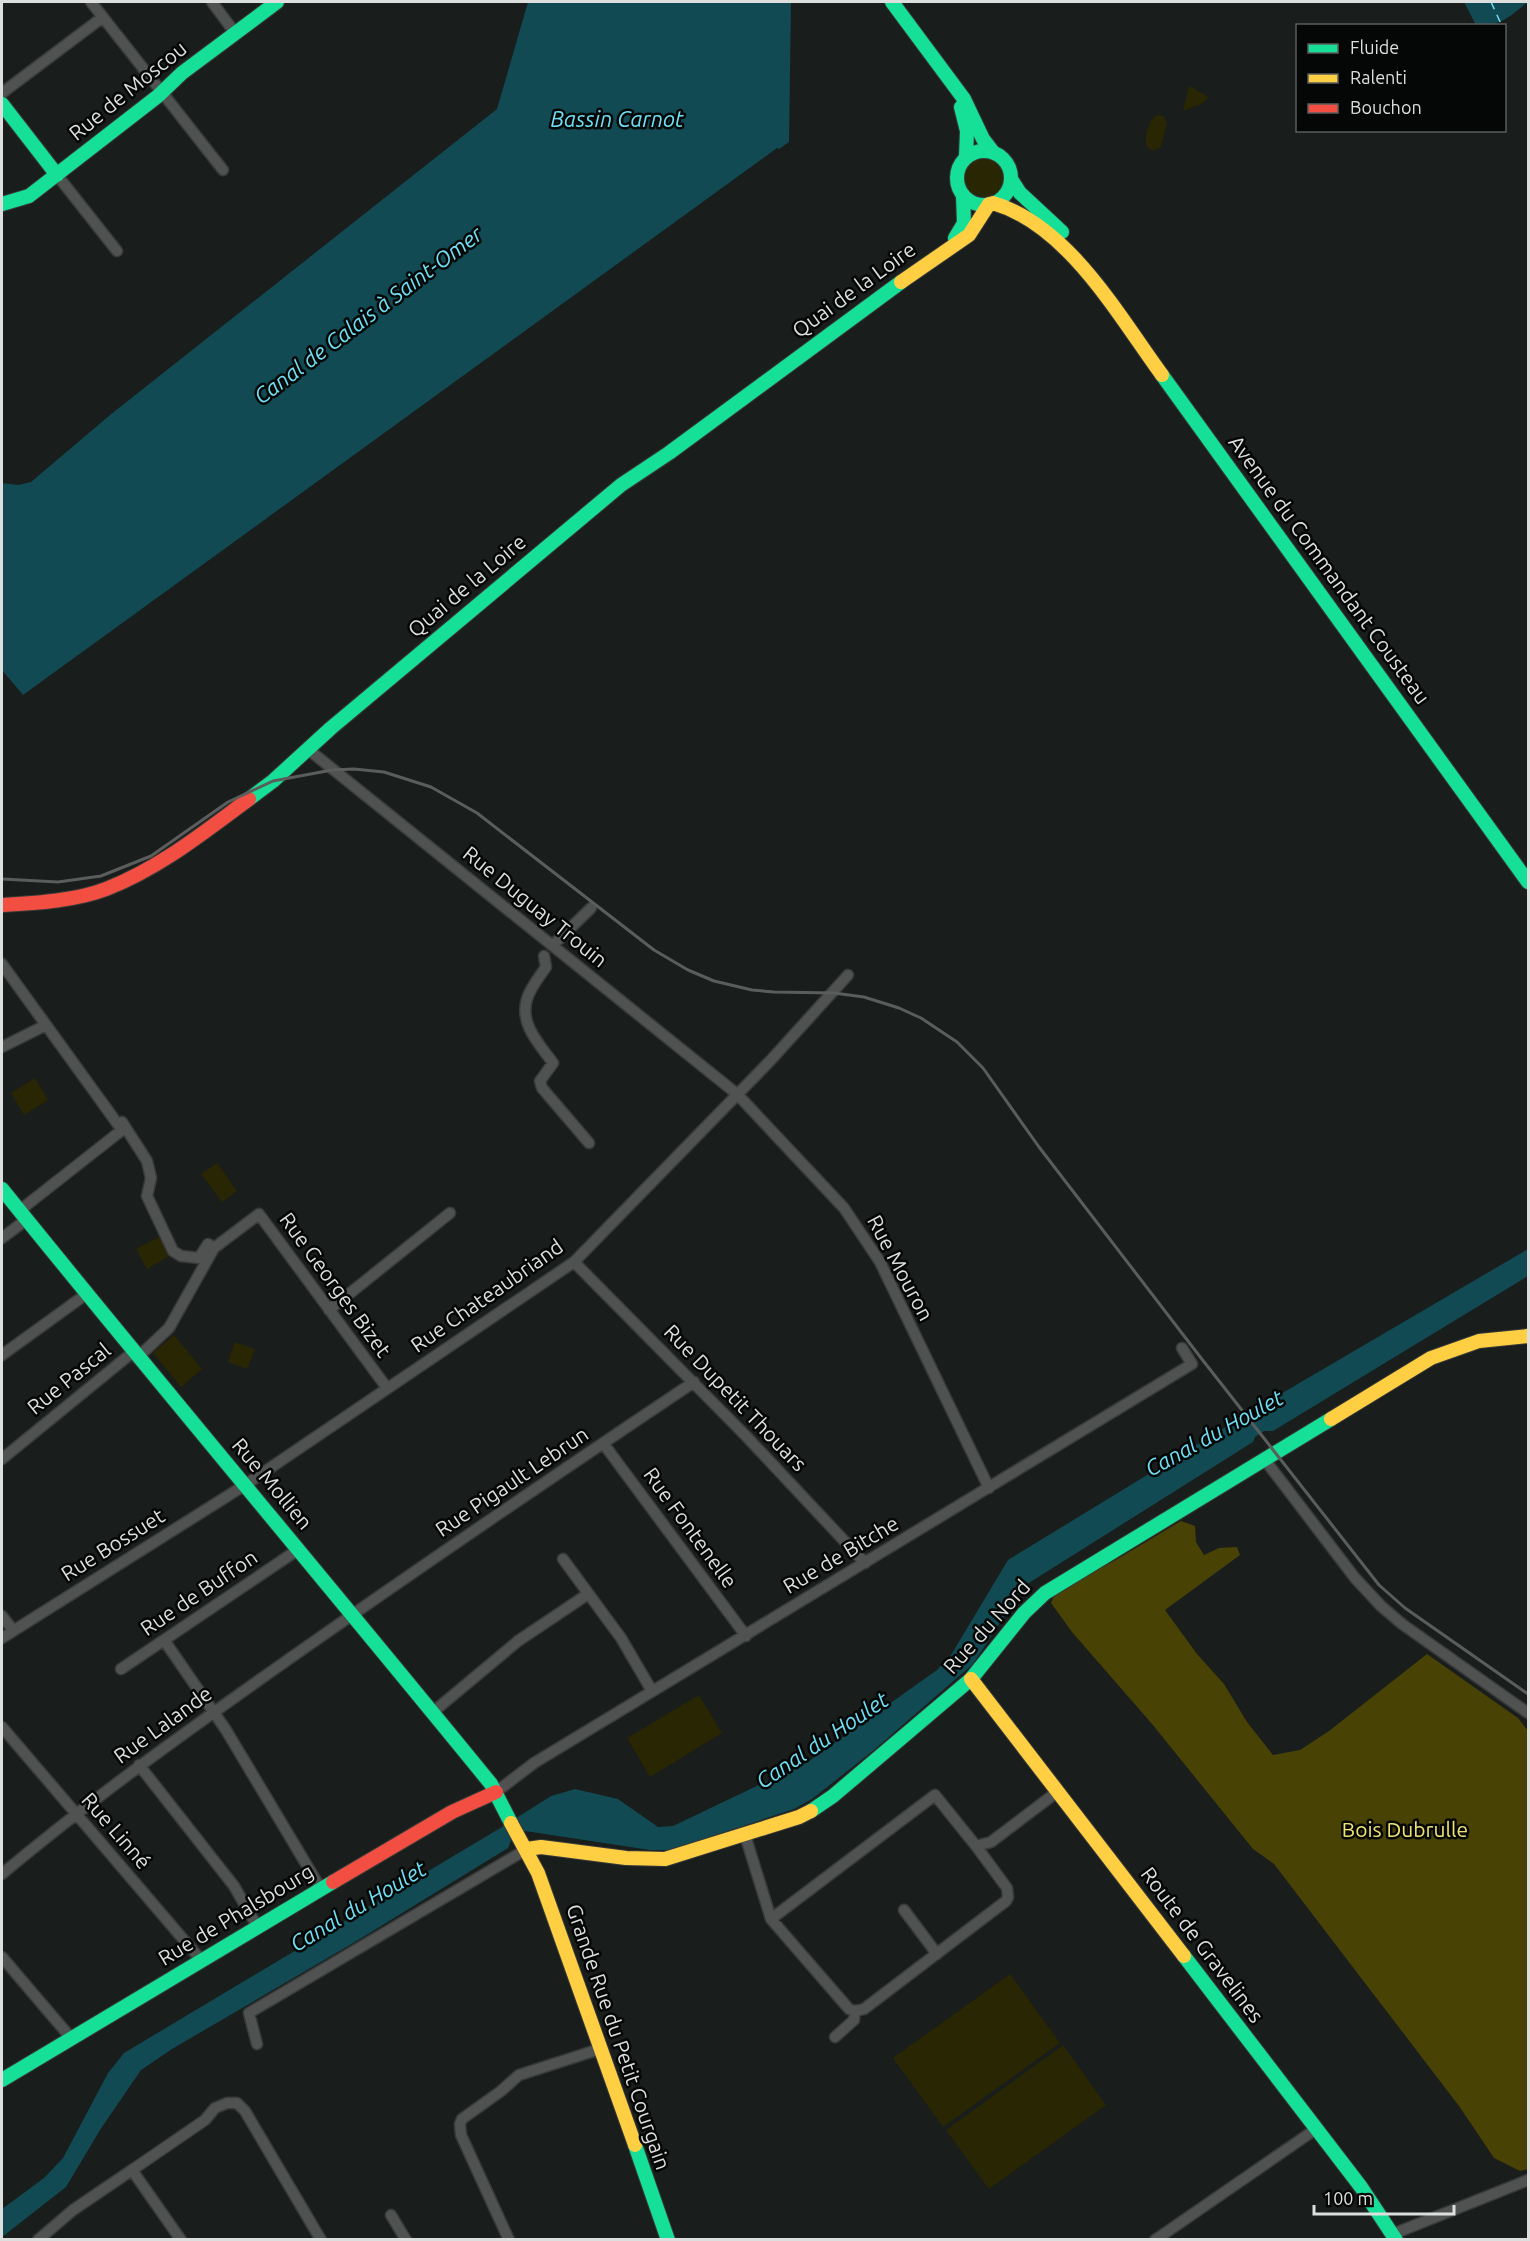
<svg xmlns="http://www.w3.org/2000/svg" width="1530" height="2241" viewBox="0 0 1530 2241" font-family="Ubuntu,sans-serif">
<rect width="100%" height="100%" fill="#191d1b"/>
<!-- green -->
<path fill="#292604" d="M 1189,86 L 1209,97 L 1203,103 L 1183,111 Z
M 1156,115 L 1164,116 L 1167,124 L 1161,147 L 1152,151 L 1147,147 C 1144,137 1148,122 1156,115 Z
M964 177a20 20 0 1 1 40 0a20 20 0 1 1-40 0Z
M 35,1078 L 48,1100 L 24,1115 L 11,1093 Z
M 217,1163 L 237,1191 L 222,1202 L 201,1174 Z
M 161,1236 L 171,1255 L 147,1269 L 136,1249 Z
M 174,1335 L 202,1369 L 181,1387 L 153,1353 Z
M 235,1342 L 255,1349 L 247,1369 L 228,1362 Z
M 699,1695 L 722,1733 L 650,1777 L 627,1738 Z
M 1010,1974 L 1060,2043 L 943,2127 L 893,2058 Z
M 1063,2045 L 1106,2105 L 989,2189 L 946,2130 Z"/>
<!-- forest -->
<path fill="#484204" d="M 1181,1521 L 1195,1526 L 1196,1542 L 1204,1555 L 1219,1548 L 1237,1547 L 1240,1555 L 1165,1610 L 1197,1654 L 1224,1684 L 1247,1722 L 1273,1755 L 1300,1750 L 1329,1731 L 1427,1654 L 1518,1718 L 1528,1731 L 1528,2169 L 1520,2171 L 1494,2158 L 1459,2106 L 1274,1864 L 1253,1849 L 1152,1724 L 1072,1632 L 1051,1603 L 1056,1591 L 1114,1561 Z"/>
<!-- water -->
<path fill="#114a53" d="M 528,2 L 791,2 L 789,142 L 779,149 L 777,148 L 23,695 L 2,670 L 2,483 L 18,485 L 31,482 L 110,415 L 497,109 Z
M 1464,2 L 1528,2 C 1510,16 1501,27 1476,25 Z
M 1528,1249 L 1528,1276 L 1273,1431 L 1264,1431 L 1255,1437 L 1253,1442 L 1024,1586 L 973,1664 L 874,1750 L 812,1799 L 794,1809 L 670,1850 L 650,1850 L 525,1831 L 512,1838 L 508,1848 L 355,1942 L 172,2049 L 141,2070 L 100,2130 L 66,2187 L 2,2237 L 2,2209 L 44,2178 L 63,2158 L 108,2073 L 124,2053 L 502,1827 L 551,1796 L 575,1789 L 618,1799 L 658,1827 L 673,1826 L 809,1761 L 937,1670 L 951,1655 L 1008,1560 L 1237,1420 L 1247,1424 L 1254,1418 L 1257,1408 Z"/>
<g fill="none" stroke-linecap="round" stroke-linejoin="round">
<!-- ferry -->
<path stroke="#6fe0f5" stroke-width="1.5" stroke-dasharray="8 6" stroke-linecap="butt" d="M 1491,2 L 1502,26"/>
<!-- street casing -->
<g stroke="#373a38" stroke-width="13">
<path id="street" d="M 91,2 L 223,170
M 212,2 L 235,33
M 2,93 L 103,17
M 57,175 L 117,251
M 309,750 L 737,1094 L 844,1208 L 880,1262 L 989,1488
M 553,945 L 591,908
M 544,956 L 546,967 C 540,976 530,988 527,999 C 519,1024 540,1045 553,1063 L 540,1081 L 542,1088 L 589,1143
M 2,964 L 122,1130 L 19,1211
M 2,1047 L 46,1025
M 122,1122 L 147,1161 L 151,1178 L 147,1196 L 173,1251 L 181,1256 L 199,1258 L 208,1244 L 214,1248
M 2,1238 L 26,1220
M 574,1262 L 746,1436 L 865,1563
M 329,1310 L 450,1213
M 2,1355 L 85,1295
M 137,1358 L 169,1328 L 214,1248 L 259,1214 L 387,1388
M 603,1443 L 746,1636
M 2,1459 L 133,1352
M 1265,1460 L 1355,1578 L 1381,1606 L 1402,1624 L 1528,1713
M 563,1559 L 621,1638 L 652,1691
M 2,1616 L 13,1630
M 2,1638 L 245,1485 L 574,1262 L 770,1061 L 848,975
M 164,1640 L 226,1730 L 321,1889
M 121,1669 L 299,1549
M 433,1712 L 518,1641 L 588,1594
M 2,1727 L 201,1960
M 139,1765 L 234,1886 L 257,1926
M 496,1792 L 534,1763 L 1192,1364 L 1182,1348
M 745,1835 L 771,1919 L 849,2009 L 855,2011 L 864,2009 L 1006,1901 L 1008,1897 L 1007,1888 L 976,1846
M 2,1874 C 94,1797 191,1728 289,1659 C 423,1565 558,1473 694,1382
M 904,1910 L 937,1954
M 771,1919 L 935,1795 L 976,1846 L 991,1842 L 1057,1792
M 2,1957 L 71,2038
M 835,2037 L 854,2020 L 855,2011
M 257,2044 L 249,2013 L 527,1849
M 132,2170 L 205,2120 L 215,2108 L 227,2103 L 237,2103 L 245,2111 L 321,2240
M 391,2215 L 406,2240
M 1393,2234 L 1528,2180
M 38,2240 L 73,2210 L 132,2170 L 181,2240
M 509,2240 L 461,2135 L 460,2124 L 462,2119 L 501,2091 L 519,2075 L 600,2049
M 1155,2240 L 1316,2129"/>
</g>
<!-- fast casing -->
<g stroke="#373a38" stroke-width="16">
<path id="fast" d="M 892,2 L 964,99 L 983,139 L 993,152
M 2,104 L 57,175
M 961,107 L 967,131 L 966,157
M957 178a27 27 0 1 1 54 0a27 27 0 1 1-54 0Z
M 1011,179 L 1020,193 L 1062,232
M 2,204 L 29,196 L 158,96 L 182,73 L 277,2
M 955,238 L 964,223 L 963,195
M 1162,375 L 1528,882
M 249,799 L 273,781 L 331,728 L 621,485 L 669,453 L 901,282
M 2,1189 C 163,1389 329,1585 491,1784 L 511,1823
M 811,1811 L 833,1796 L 971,1679 L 1024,1613 L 1045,1593 L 1331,1419
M 1184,1956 L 1361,2187 L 1396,2240
M 2,2080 L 333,1882
M 635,2145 L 668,2240"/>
</g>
<!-- slow casing -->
<g stroke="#373a38" stroke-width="16">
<path id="slow" d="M 993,203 C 1068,225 1118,315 1162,375
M 901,282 L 969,235 L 989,204
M 1331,1419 L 1431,1358 L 1479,1341 L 1528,1336
M 971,1679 L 1184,1956
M 511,1823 L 538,1873 L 635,2145
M 527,1849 L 541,1847 L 626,1858 L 665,1859 L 799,1817 L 811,1811"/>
</g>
<!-- jam casing -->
<g stroke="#373a38" stroke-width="16">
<path id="jam" d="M 2,905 C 35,903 75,901 106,889 C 160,868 204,832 249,799
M 333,1882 L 452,1812 L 496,1792"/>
</g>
<!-- street -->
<use href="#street" stroke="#505251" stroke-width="10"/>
<!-- fast -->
<use href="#fast" stroke="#16e098" stroke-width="14"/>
<!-- slow -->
<use href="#slow" stroke="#ffcf43" stroke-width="14"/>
<!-- jam -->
<use href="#jam" stroke="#f24e42" stroke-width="14"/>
<!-- rail -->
<path stroke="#5b5d5c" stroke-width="3" d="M 2,879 L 58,882 L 101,876 L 151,856 L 228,802 L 273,781 L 332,770 L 354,769 L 384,772 L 431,787 L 477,813 L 654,950 L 688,970 L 714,981 L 752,990 L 774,992 L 834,993 L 864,997 L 899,1008 L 921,1018 L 957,1042 L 983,1068 L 1039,1147 L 1201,1358 L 1379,1585 L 1405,1608 L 1528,1694"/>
</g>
<g text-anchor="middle" stroke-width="5" stroke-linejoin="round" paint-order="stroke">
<!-- street labels -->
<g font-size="21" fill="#dcdfdd" stroke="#050706">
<text transform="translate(128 91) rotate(-39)" y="7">Rue de Moscou</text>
<text transform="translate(854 290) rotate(-36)" y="7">Quai de la Loire</text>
<text transform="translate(1329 570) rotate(54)" y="7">Avenue du Commandant Cousteau</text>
<text transform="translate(467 586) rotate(-40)" y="7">Quai de la Loire</text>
<text transform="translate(535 907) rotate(39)" y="7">Rue Duguay Trouin</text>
<text transform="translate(900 1268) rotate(62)" y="7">Rue Mouron</text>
<text transform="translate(335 1285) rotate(54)" y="7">Rue Georges Bizet</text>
<text transform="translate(487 1296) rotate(-35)" y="7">Rue Chateaubriand</text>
<text transform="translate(69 1379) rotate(-39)" y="7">Rue Pascal</text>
<text transform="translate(735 1398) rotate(46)" y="7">Rue Dupetit Thouars</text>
<text transform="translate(512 1482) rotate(-34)" y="7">Rue Pigault Lebrun</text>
<text transform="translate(272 1484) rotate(50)" y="7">Rue Mollien</text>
<text transform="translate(690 1528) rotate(54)" y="7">Rue Fontenelle</text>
<text transform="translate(113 1545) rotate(-32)" y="7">Rue Bossuet</text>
<text transform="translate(841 1555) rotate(-31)" y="7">Rue de Bitche</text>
<text transform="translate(199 1593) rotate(-34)" y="7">Rue de Buffon</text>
<text transform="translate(987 1627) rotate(-48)" y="7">Rue du Nord</text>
<text transform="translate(163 1725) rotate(-36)" y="7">Rue Lalande</text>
<text transform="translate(116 1831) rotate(49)" y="7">Rue Linné</text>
<text transform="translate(236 1915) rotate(-31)" y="7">Rue de Phalsbourg</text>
<text transform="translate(1202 1945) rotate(53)" y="7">Route de Gravelines</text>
<text transform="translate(618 2037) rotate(71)" y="7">Grande Rue du Petit Courgain</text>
</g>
<!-- park labels -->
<g font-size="21" fill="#efe373" stroke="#050706">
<text x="1405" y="1837">Bois Dubrulle</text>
</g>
<!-- water labels -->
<g font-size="22" font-style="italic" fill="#6fe0f5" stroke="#050706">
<text x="617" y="127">Bassin Carnot</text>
<text transform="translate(368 315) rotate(-37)" y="8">Canal de Calais à Saint-Omer</text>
<text transform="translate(1214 1433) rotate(-29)" y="8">Canal du Houlet</text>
<text transform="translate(822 1740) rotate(-34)" y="8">Canal du Houlet</text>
<text transform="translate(358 1906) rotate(-31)" y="8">Canal du Houlet</text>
</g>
</g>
<!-- border -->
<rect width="1530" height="2241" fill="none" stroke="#dcdfdd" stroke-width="6"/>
<!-- legend -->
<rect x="1296" y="24" width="210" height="108" fill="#050706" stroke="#5b5d5c" stroke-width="1.5"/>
<rect x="1308" y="44" width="30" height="9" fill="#16e098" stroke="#5b5d5c" stroke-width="1.5"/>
<text x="1350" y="54" font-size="18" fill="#dcdfdd">Fluide</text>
<rect x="1308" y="74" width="30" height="9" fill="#ffcf43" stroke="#5b5d5c" stroke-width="1.5"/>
<text x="1350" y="84" font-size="18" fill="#dcdfdd">Ralenti</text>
<rect x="1308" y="104" width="30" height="9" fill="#f24e42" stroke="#5b5d5c" stroke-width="1.5"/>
<text x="1350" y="114" font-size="18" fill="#dcdfdd">Bouchon</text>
<!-- scale -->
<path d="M1314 2205v9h140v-9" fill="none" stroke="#dcdfdd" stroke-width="3"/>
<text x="1323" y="2205" font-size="18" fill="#dcdfdd" stroke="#050706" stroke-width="4.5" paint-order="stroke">100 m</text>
</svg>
